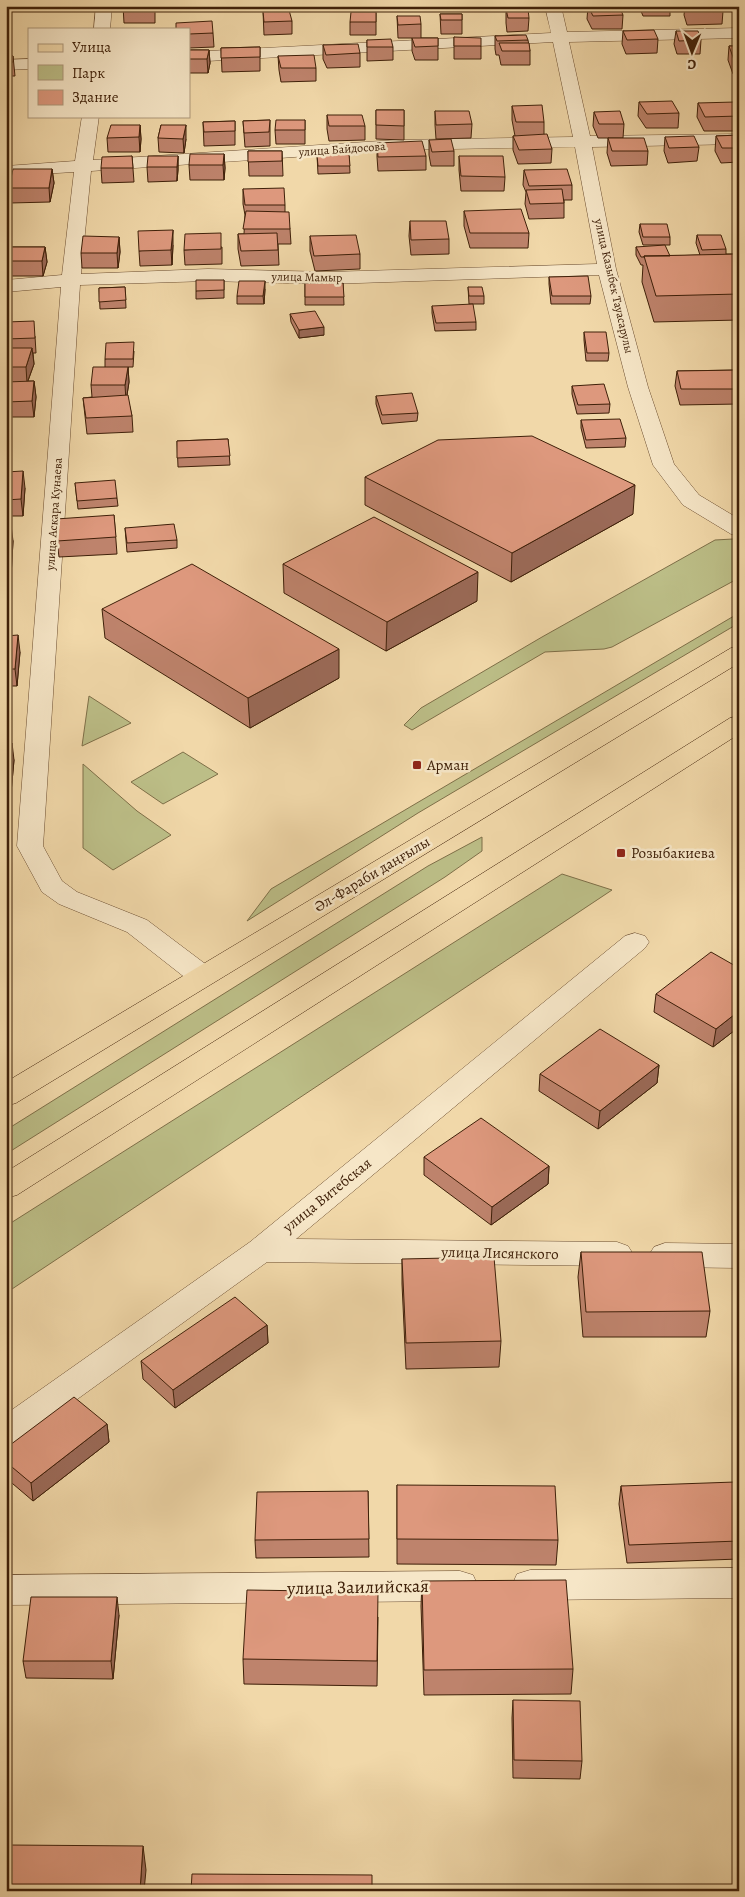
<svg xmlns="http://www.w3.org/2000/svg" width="745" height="1897" viewBox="0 0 745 1897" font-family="Alegreya,serif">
<rect width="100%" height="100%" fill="#f1d8a9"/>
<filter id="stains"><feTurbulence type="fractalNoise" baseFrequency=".004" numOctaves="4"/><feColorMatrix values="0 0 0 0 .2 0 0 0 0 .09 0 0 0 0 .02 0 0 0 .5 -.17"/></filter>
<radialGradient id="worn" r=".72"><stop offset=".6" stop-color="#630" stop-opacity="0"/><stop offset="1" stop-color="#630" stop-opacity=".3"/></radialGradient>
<!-- green -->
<path fill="#bcbe87" stroke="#7e6f48" d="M 733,539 L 739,541 L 739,578 L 612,647 L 604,649 L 545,652 L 412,730 L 404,725 L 421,708 L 542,637 L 715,540 Z
M 739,613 L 739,623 L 418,813 L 247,921 L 271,889 Z
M 89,696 L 131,723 L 82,746 Z
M 183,752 L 218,774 L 163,804 L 131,782 Z
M 83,764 L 137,811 L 171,835 L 113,870 L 83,848 Z
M 482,837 L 482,851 L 445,877 L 6,1154 L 6,1130 L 428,866 Z
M 562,874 L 612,890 L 6,1293 L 6,1226 Z"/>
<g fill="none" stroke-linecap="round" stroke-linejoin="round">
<!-- minor casing -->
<g stroke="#6c4e31" stroke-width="1">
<path id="minor" d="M 96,6 L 112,6 L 110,29 L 94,29 Z
M 545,6 L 561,6 L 567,32 L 739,28 L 739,38 L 569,42 L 590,136 L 739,134 L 739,144 L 592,147 L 616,269 L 648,387 L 674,464 L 699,495 L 739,519 L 739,536 L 731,534 L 683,505 L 653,465 L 628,387 L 599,275 L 328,284 L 208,281 L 80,285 L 43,846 L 62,881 L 77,892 L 147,920 L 212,969 L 216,976 L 212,983 L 202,985 L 192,983 L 127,932 L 59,904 L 42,892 L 17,846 L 61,287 L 6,292 L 6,280 L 62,275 L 74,172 L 6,176 L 6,166 L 75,161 L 82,116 L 99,116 L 93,160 L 396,140 L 573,137 L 553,42 L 189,62 L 189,52 L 551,33 ZM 575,147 L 597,264 L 328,272 L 208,269 L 81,274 L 91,171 L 396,150 Z
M 29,59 L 29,69 L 6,70 L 6,60 Z
M 635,933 L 645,936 L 649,942 L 645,948 L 296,1239 L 617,1242 L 628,1246 L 633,1254 L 628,1262 L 617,1266 L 267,1262 L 18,1442 L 6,1445 L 6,1414 L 250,1242 L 625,936 Z
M 665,1243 L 739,1244 L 739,1268 L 665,1267 L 654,1263 L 649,1255 L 654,1247 Z
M 739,1568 L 739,1598 L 530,1600 L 517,1596 L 512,1585 L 517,1574 L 530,1570 Z
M 460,1571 L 473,1575 L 478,1586 L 473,1597 L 460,1601 L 6,1605 L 6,1575 Z"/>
</g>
<!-- major casing -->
<g stroke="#3f2009" stroke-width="1">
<path id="major" d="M 739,646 L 739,663 L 16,1103 L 6,1106 L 6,1082 L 731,648 Z
M 739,716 L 739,734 L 17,1195 L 6,1198 L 6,1172 L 730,718 Z"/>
</g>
<!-- minor -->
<use href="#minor" fill="#f6e6c7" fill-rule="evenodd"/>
<!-- major -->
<use href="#major" fill="#f1d8a9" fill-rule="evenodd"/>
</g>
<!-- wall -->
<path fill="#be836c" stroke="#3f2009" d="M 123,6 L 155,6 L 155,23 L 124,23 Z
M 588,6 L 623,15 L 622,29 L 592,29 L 587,19 Z
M 639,6 L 670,6 L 670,16 L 643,16 Z
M 685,6 L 721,6 L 723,11 L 722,24 L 687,25 L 684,15 Z
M 506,9 L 529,18 L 528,31 L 507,32 L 506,23 Z
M 263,11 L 292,21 L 292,34 L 264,35 Z
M 376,12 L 376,35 L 350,35 L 350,22 Z
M 440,14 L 462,14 L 462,34 L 441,34 Z
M 397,16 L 421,24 L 421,38 L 438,38 L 438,60 L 415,60 L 412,51 L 412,38 L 398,38 Z
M 189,29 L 213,33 L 214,47 L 189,48 Z
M 8,31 L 10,45 L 8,56 L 13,56 L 15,76 L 6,76 L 6,32 Z
M 623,31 L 658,39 L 657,53 L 626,54 L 622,44 Z
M 676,31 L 701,40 L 700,54 L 677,54 L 674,44 Z
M 495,36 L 528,40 L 530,51 L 530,65 L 501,65 L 499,55 L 496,55 L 495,49 Z
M 454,37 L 481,46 L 481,59 L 454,59 Z
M 367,40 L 393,47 L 393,60 L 367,61 Z
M 323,45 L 360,53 L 360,67 L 327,68 L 323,59 Z
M 729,46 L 739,46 L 739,74 L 733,74 L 728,60 Z
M 260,47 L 260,71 L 222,72 L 221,48 Z
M 189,50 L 209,50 L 210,63 L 208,73 L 189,73 Z
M 278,56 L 316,68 L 316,81 L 281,82 L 279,70 Z
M 639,102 L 679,113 L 678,128 L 646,128 L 638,116 Z
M 698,103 L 739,111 L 739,131 L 704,131 L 697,117 Z
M 512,106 L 544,122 L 544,134 L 552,149 L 551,163 L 518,164 L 513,150 L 513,136 L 515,136 L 512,120 Z
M 376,110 L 404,110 L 404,140 L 376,139 Z
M 435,111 L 472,124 L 471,138 L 436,139 L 435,125 Z
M 594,112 L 624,124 L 623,138 L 598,138 L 593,126 Z
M 327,115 L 365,126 L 365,140 L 329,141 L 327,129 Z
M 270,120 L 270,146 L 245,147 L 243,121 Z
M 305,120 L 305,144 L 276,144 L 275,130 Z
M 235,121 L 235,145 L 204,146 L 203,122 Z
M 140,125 L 141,139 L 140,152 L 108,152 L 107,138 Z
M 161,125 L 186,139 L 184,153 L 159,152 L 158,138 Z
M 739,135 L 739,162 L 721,163 L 715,151 L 716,136 Z
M 665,137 L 699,147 L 697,161 L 668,163 L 664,151 Z
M 608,138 L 648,151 L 647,165 L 611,166 L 607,153 Z
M 429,140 L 454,151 L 454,166 L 431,166 L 429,155 Z
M 377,143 L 426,156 L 426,170 L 378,171 L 377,157 Z
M 248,151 L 282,151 L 283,176 L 249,176 Z
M 224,154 L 225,168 L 224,180 L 190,180 L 189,165 Z
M 349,154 L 350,173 L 318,174 L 317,155 Z
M 132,156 L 134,182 L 102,183 L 101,168 Z
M 178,156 L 178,170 L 177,181 L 148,182 L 147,167 Z
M 459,156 L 505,177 L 504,191 L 461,191 L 459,170 Z
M 52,169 L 54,183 L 50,202 L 10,203 L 9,188 Z
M 524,170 L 572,185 L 572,200 L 564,200 L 564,218 L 529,219 L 525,204 L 526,192 L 523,185 Z
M 243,189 L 285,205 L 285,212 L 290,229 L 291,244 L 278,244 L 279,265 L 241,266 L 238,249 L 238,234 L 244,234 L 245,215 L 243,204 Z
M 464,211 L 529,233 L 528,248 L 470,248 L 464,226 Z
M 410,221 L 449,239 L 449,254 L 411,255 L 409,236 Z
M 640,224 L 670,237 L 670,245 L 643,245 L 639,232 Z
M 697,235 L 726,249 L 726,254 L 739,254 L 739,320 L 654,322 L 642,282 L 643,265 L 641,265 L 636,255 L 636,247 L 670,256 L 700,255 L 696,243 Z
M 310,236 L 360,254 L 360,269 L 315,271 L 310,251 Z
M 119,237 L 120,252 L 118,268 L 82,268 L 81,253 Z
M 173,245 L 172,265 L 140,266 L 139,251 Z
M 6,247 L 45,247 L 47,262 L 43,276 L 6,276 Z
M 222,247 L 222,264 L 185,265 L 184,250 Z
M 549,277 L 591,296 L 590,304 L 551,304 L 549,284 Z
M 224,280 L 224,298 L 196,299 L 196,291 Z
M 305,283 L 343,283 L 344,305 L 305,305 Z
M 125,287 L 126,308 L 100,309 L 99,288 Z
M 468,287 L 484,296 L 484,304 L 469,304 Z
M 265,289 L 264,304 L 237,304 L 237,296 Z
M 432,306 L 476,322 L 476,330 L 435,331 L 432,313 Z
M 290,314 L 324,335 L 299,338 L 291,322 Z
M 6,322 L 35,336 L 36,353 L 33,353 L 34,364 L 28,381 L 34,381 L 36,397 L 34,417 L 6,417 Z
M 584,332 L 609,353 L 608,361 L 586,361 L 584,340 Z
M 134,351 L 133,367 L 128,367 L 129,382 L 127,395 L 132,416 L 133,432 L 87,434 L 83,398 L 92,397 L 91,385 L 105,367 L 105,359 Z
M 739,370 L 739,404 L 680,405 L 675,386 L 677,371 Z
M 572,386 L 610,404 L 609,413 L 577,414 L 572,394 Z
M 376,396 L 418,413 L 417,421 L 382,424 L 376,404 Z
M 581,420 L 626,438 L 625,447 L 586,448 L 581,428 Z
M 228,439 L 230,465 L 178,467 L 177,441 Z
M 6,472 L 25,488 L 23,516 L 6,516 Z
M 365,477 L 633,514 L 511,582 L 365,505 Z
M 75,483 L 117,498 L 118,506 L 78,509 Z
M 114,515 L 117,554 L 59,557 L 57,541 Z
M 6,525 L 13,541 L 11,577 L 6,577 Z
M 125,528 L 177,540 L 177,548 L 127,552 Z
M 283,564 L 477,601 L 386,651 L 284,593 Z
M 102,609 L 339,678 L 250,728 L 105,638 Z
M 6,636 L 20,652 L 17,686 L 6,686 Z
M 6,744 L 14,760 L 10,804 L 6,804 Z
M 739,968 L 739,1027 L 713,1047 L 654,1012 L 656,994 Z
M 659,1065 L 657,1083 L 598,1129 L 539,1091 L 540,1074 Z
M 424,1157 L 549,1166 L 548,1184 L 491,1225 L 424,1175 Z
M 581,1252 L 710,1311 L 706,1337 L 583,1337 L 578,1277 Z
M 402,1259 L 501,1341 L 499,1367 L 406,1369 L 402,1284 Z
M 267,1325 L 268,1343 L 175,1408 L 143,1379 L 141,1361 Z
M 107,1424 L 109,1442 L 33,1501 L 6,1478 L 6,1448 Z
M 397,1485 L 558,1540 L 556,1565 L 397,1564 Z
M 621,1486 L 739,1501 L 739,1559 L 627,1563 L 619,1504 Z
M 368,1491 L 369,1557 L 256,1558 L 255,1540 Z
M 422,1581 L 573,1669 L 571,1694 L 424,1695 L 421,1606 Z
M 119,1615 L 113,1679 L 26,1678 L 23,1661 Z
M 378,1617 L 377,1686 L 244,1684 L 243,1659 Z
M 513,1700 L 582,1761 L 580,1779 L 513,1778 L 512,1718 Z"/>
<!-- shaded-wall -->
<path fill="#9b6a58" stroke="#3f2009" d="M 8,31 L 10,45 L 8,57 L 7,43 Z
M 209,50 L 210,63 L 208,73 L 207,59 Z
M 140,125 L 141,139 L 140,152 L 139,137 Z
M 186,125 L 186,139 L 184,153 L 183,139 Z
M 224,154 L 225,168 L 224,180 L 223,165 Z
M 178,156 L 178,170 L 177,181 L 177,167 Z
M 52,169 L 54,183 L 50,202 L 49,188 Z
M 173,230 L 173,245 L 172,265 L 171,250 Z
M 119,237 L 120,252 L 118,268 L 117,253 Z
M 45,247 L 47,262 L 43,276 L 42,261 Z
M 265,281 L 265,289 L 264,304 L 263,296 Z
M 324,327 L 324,335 L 299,338 L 299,330 Z
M 32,348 L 34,364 L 27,383 L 26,367 Z
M 128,367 L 129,382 L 126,401 L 125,385 Z
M 34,381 L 36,397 L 34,417 L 32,401 Z
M 23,471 L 25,488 L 23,516 L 21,499 Z
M 635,485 L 633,514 L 511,582 L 512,553 Z
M 11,525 L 13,541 L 11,577 L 9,560 Z
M 478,572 L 477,601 L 386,651 L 387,622 Z
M 18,635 L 20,652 L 17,686 L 15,669 Z
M 339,649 L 339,678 L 250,728 L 248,698 Z
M 12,743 L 14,760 L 10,804 L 8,786 Z
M 739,1011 L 739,1027 L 713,1047 L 716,1029 Z
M 659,1065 L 657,1083 L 598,1129 L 600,1111 Z
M 549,1166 L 548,1184 L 491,1225 L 492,1207 Z
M 267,1325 L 268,1343 L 175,1408 L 173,1390 Z
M 107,1424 L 109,1442 L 33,1501 L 31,1483 Z
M 117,1597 L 119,1615 L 113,1679 L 111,1661 Z
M 143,1846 L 146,1870 L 144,1891 L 140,1891 Z"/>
<!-- building -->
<path fill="#dd987d" stroke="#3f2009" d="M 123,6 L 154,6 L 154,9 L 123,10 Z
M 588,6 L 619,6 L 623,15 L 593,16 Z
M 687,6 L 721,6 L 723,11 L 688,11 Z
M 506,9 L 528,9 L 529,18 L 508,18 Z
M 289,10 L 292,21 L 264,22 L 263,11 Z
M 351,12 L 376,12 L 376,22 L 350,22 Z
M 440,14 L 462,14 L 462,20 L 441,20 Z
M 397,16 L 420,16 L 421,24 L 398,25 Z
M 212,21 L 213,33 L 189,34 L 189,29 L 176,29 L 176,23 Z
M 654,30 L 658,39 L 627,40 L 623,31 Z
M 8,31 L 7,43 L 6,43 L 6,32 Z
M 676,31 L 698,31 L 701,40 L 679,41 Z
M 526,35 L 528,40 L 497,41 L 495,36 Z
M 454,37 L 481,38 L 481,46 L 454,46 Z
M 412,38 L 438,38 L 438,46 L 415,47 Z
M 391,39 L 393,47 L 367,47 L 367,40 Z
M 499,43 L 529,43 L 530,51 L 502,51 Z
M 358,44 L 360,53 L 326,55 L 323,45 Z
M 729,46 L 739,46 L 739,60 L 734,60 Z
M 260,47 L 260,57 L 221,58 L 221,48 Z
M 189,50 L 209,50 L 207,59 L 189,59 Z
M 314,55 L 316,68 L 281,68 L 278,56 Z
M 6,56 L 13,56 L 13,62 L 6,63 Z
M 672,101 L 679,113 L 647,114 L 639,102 Z
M 735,102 L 739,111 L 739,116 L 705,117 L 698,103 Z
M 542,105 L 544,122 L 516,122 L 512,106 Z
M 376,110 L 404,110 L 404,126 L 376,125 Z
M 435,111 L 469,111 L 472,124 L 436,125 Z
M 620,111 L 624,124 L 599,124 L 594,112 Z
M 327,115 L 362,115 L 365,126 L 329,126 Z
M 270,120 L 269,132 L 244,133 L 243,121 Z
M 276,120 L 305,120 L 305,130 L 275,130 Z
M 235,121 L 235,131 L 204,132 L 203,122 Z
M 111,125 L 140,125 L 139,137 L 107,138 Z
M 161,125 L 186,125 L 183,139 L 158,138 Z
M 547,134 L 552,149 L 519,150 L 513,136 Z
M 739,135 L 739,148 L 722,148 L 716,136 Z
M 694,136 L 699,147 L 669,148 L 665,137 Z
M 608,138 L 644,138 L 648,151 L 612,151 Z
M 451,139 L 454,151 L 432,152 L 429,140 Z
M 422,141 L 426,156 L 378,157 L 377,143 Z
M 248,151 L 282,151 L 282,161 L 248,162 Z
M 190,154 L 224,154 L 223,165 L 189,165 Z
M 349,154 L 350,166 L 318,166 L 317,155 Z
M 132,156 L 133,168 L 101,168 L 102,157 Z
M 148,156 L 178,156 L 177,167 L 147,167 Z
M 459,156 L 503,156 L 505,177 L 461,176 Z
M 13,169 L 52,169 L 49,188 L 9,188 Z
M 567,169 L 572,185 L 529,186 L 524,170 Z
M 284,188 L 285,205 L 245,205 L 243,189 Z
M 562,189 L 564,203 L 530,204 L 526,190 Z
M 521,209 L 529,233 L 470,233 L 464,211 Z
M 246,211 L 289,212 L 290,229 L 243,229 Z
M 410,221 L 446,221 L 449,239 L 411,240 Z
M 640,224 L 667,224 L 670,237 L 643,237 Z
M 173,230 L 171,250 L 139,251 L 138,231 Z
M 221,233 L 221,249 L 184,250 L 185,234 Z
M 277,233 L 278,250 L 241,251 L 238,234 Z
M 356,235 L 360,254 L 314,256 L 310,236 Z
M 697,235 L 721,235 L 726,249 L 702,250 Z
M 83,236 L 119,237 L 117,253 L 81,253 Z
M 665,245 L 670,256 L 644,256 L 644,257 L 641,257 L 636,247 Z
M 6,247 L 45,247 L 42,261 L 6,261 Z
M 739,254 L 739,294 L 656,296 L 644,256 Z
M 588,276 L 591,296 L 552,296 L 549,277 Z
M 196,280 L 224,280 L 224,290 L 196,291 Z
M 239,281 L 265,281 L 263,296 L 237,296 Z
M 305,283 L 343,283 L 344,297 L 305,297 Z
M 125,287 L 126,300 L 99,302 L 99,288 Z
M 468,287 L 482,287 L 484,296 L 469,296 Z
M 473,304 L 476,322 L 436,323 L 432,306 Z
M 315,311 L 324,327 L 299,330 L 290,314 Z
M 34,321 L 35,338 L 6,339 L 6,322 Z
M 584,332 L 606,332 L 609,353 L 587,353 Z
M 134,342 L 133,359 L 105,359 L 106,343 Z
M 6,348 L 32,348 L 26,367 L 6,367 Z
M 93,367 L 128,367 L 125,385 L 91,385 Z
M 739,370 L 739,389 L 681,389 L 677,371 Z
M 34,381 L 32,401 L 6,402 L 6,382 Z
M 604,384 L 610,404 L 578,405 L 572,386 Z
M 412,393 L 418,413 L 382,415 L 376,396 Z
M 128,395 L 132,416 L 86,418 L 83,398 Z
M 620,419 L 626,438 L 586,440 L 581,420 Z
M 532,436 L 635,485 L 512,553 L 365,477 L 438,440 Z
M 228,439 L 230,456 L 177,458 L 177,441 Z
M 23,471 L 21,499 L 6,500 L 6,472 Z
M 115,480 L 117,498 L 77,501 L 75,483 Z
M 114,515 L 116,537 L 57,541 L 56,519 Z
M 374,517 L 478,572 L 387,622 L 283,564 Z
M 174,524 L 177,540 L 127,543 L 125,528 Z
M 6,525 L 11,525 L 9,560 L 6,560 Z
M 192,564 L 339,649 L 248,698 L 102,609 Z
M 18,635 L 15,669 L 6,669 L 6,636 Z
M 12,743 L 8,786 L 6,786 L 6,744 Z
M 711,952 L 739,968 L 739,1011 L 716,1029 L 656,994 Z
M 600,1029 L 659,1065 L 600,1111 L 540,1074 Z
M 481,1118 L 549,1166 L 492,1207 L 424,1157 Z
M 581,1252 L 702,1252 L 710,1311 L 586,1312 Z
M 494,1257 L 501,1341 L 406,1343 L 402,1259 Z
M 235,1297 L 267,1325 L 173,1390 L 141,1361 Z
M 74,1397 L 107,1424 L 31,1483 L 6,1462 L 6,1448 Z
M 735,1482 L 739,1501 L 739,1541 L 629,1545 L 621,1486 Z
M 397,1485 L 555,1486 L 558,1540 L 397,1539 Z
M 368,1491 L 369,1539 L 255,1540 L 257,1492 Z
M 566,1580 L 573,1669 L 424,1670 L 422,1581 Z
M 247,1590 L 378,1592 L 377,1661 L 243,1659 Z
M 31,1597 L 117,1597 L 111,1661 L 23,1661 Z
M 513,1700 L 580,1701 L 582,1761 L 514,1760 Z
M 8,1845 L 143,1846 L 140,1891 L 6,1891 L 6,1861 Z
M 192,1874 L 372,1875 L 372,1891 L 191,1891 Z"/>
<!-- markers -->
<g fill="#8f2418" stroke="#f6e6c7" stroke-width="2">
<rect x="412" y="760" width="10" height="10" rx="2.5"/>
<rect x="616" y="848" width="10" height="10" rx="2.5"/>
</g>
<g text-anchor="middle" stroke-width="5" stroke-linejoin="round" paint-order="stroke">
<!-- far-street labels -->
<g font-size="12" fill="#3f2009" stroke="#f6e6c7">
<text transform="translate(342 149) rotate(-4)" y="4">улица Байдосова</text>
<text transform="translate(307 277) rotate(1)" y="4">улица Мамыр</text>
<text transform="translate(614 286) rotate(77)" y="4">улица Казыбек Тауасарулы</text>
<text transform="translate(54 514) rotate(-86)" y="4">улица Аскара Кунаева</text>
</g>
<!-- poi labels -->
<g font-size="15" fill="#3f2009" stroke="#f6e6c7" text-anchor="start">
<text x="427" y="770">Арман</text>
<text x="631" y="858">Розыбакиева</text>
</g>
<!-- street labels -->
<g font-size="15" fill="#3f2009" stroke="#f6e6c7">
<text transform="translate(372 874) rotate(-31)" y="5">Әл-Фараби даңғылы</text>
<text transform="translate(327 1195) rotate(-39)" y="5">улица Витебская</text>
<text transform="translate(500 1253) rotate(1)" y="5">улица Лисянского</text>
</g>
<!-- near-street labels -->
<g font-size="18" fill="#3f2009" stroke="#f6e6c7">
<text transform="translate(358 1587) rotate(-1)" y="6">улица Заилийская</text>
</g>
</g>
<!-- margin -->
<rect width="745" height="1897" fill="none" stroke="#f1d8a9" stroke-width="25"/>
<rect x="8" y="8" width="730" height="1882" fill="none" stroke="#3f2009" stroke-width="2.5"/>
<rect x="12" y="12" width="720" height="1872" fill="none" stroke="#3f2009"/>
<!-- legend -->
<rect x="28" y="28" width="162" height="90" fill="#f6e6c7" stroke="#ad977b"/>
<rect x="38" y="44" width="25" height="8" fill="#f1d8a9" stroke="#ad977b"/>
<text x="72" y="52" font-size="15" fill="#3f2009">Улица</text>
<rect x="38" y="65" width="25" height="15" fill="#bcbe87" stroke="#ad977b"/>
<text x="72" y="78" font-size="15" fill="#3f2009">Парк</text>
<rect x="38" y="90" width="25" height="15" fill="#dd987d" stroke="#ad977b"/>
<text x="72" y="102" font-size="15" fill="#3f2009">Здание</text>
<!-- north arrow -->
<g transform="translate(692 52) rotate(181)" stroke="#f6e6c7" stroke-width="4" paint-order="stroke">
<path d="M0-4L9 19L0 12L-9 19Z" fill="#3f2009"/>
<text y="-8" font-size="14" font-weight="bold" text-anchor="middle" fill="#3f2009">С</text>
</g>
<rect width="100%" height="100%" filter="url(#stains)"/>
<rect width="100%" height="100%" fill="url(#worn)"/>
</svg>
